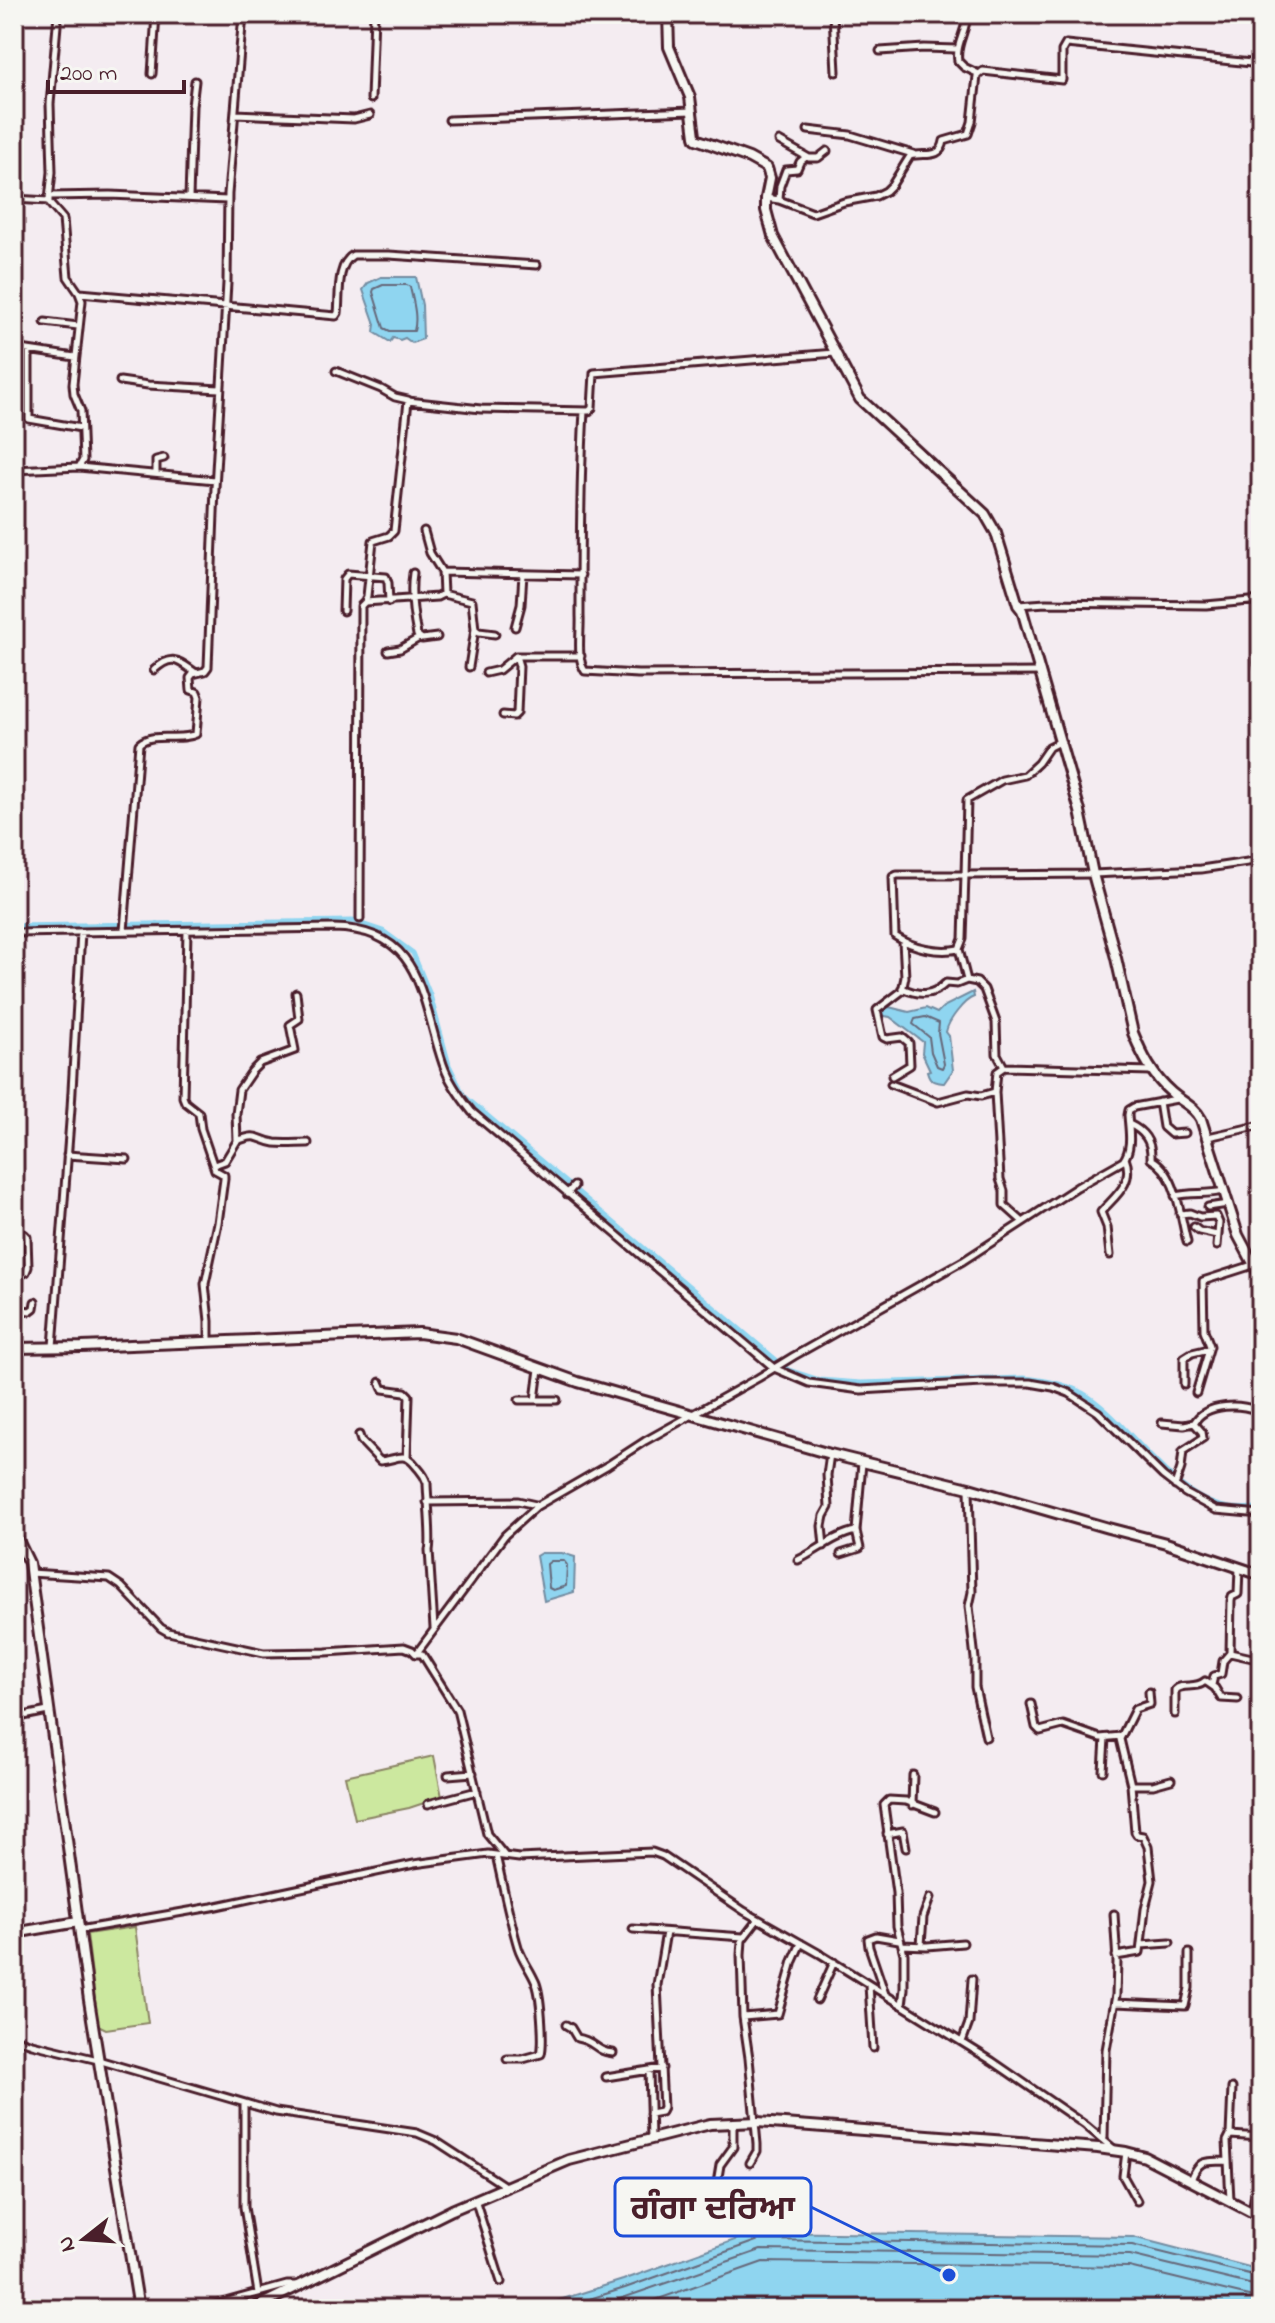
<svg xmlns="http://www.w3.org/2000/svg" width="1275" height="2323" viewBox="0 0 1275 2323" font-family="'Indie Flower','Noto Sans Gurmukhi',sans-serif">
<rect width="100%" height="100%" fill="#f4ecf1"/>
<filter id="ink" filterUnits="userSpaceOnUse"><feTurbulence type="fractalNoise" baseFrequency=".0125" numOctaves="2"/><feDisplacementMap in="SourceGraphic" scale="16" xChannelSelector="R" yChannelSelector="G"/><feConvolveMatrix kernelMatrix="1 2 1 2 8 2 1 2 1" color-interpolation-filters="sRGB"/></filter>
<g filter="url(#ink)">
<!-- green -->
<path fill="#cce89f" stroke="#8b8465" stroke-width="2" d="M 434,1756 L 442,1797 L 409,1808 L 355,1819 L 345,1776 Z
M 135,1927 L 148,2023 L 106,2029 L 98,2025 L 87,1934 Z"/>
<!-- water -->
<path fill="#8fd5f0" stroke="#738ca1" stroke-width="2" d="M 381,277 L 416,277 L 422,305 L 423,339 L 412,343 L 405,338 L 400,340 L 393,338 L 390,342 L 374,332 L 375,324 L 363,290 L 368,283 Z
M 973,992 L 974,997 C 964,1000 948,1021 946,1032 L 949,1036 L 953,1070 L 944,1083 C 934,1082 930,1082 927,1071 L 930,1070 L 922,1053 L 923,1042 L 890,1017 L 879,1015 L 880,1009 L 889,1007 L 909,1012 L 926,1008 L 937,1013 L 943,1007 Z
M 541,1553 L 562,1553 L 575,1557 L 574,1592 L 544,1601 L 536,1556 Z
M 757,2232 L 1133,2237 L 1261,2270 L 1261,2309 L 531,2309 L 623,2280 Z"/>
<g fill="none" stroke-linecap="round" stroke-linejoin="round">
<!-- shore -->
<path stroke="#66687a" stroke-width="2" d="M 383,285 L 407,285 L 410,287 C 413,301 418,317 414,331 L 390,331 L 384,328 L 373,292 L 374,289 Z
M 925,1017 L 939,1023 L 938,1033 L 944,1064 L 942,1068 L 937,1066 L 931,1052 L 929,1037 L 913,1024 L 915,1019 Z
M 551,1561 L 564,1561 L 567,1565 L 566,1586 L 553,1590 L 549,1588 L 547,1564 Z
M 557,2309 L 625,2288 L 759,2240 L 1132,2245 L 1261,2277
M 591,2309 L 761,2250 L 1130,2255 L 1261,2287
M 630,2309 L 763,2262 L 1129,2267 L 1261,2299"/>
<!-- canal -->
<path stroke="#8fd5f0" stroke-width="5" d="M 14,926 L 353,921 L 383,931 L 413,953 L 430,995 L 449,1065 L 464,1096 L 788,1370 L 819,1380 L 861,1383 L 1024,1378 C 1046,1380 1070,1384 1089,1397 C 1133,1427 1174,1501 1230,1508 C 1240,1509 1251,1508 1261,1508"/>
<!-- street casing -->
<g stroke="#4a1f2b" stroke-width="11">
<path id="street" d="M 833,14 L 836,72
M 967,14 C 967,30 955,45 958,61 L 964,67 L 979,74
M 880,51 L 924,48 L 957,49
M 152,74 L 156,14
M 371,99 L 374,14
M 235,114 L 354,119 L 370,115
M 449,120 L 692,111
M 808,130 L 850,135 L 913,154
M 779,141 L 809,158 L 818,158 L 827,151
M 49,196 L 110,195 L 227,200
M 189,198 L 192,106 L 195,81
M 766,198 L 779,200 L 813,213 L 844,202 L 876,196 L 886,191 L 892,185 L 910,156 C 924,152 941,160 944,141 L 968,134 L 972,122 L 977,76 L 983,71 L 1062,80 L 1062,51 L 1066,44 L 1261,64
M 14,199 L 49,201
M 779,200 L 780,186 L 786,170 L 797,169 L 800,162 L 806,157
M 80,293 L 336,316 L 338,313 C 340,296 336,265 353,255 L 389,255 L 537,265
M 45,322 L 78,326
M 14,348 L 75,357
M 29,351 L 29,419 L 81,428
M 336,371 L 381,389 L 395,397 L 408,400
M 120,381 L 148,385 L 220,389
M 584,411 C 580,479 580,548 580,616 C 581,632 576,658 585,671 L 638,674 L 1041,672
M 79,467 L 215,480
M 14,470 L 79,467 L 83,460 L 81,411 L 74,394 L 73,384 L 82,301 L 79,293 L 68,277 L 63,219 L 49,203 L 49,199 L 52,172 L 50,104 L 58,14
M 156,474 L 156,460 L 164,458
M 442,572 L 581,575
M 413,573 C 410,592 413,615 417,635 L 422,639 L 437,637
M 443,594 L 472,601 L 475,629 L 479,632 L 495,634
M 1260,600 L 1258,663 L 1261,677 L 1258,691 L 1261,705
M 365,602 L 437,597 L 443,594 L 442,572 L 430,553 L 424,531
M 1018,605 L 1046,603 L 1206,605 L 1261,600
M 343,611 L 344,579 L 348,574 L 386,577 L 388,583 L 389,602
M 515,627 L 521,605 L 523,574
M 388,651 L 400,649 L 419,638
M 469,667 L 475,629
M 154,670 C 173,653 178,661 196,673
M 486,673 L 499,670 L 516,656 L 581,656
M 503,715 L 514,716 L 517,713 L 519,666 L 516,656
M 1258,892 L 1261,892
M 360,919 L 361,606 L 365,602 L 367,596 L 373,541 L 389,536 L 394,531 L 408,401 L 481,409 L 589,411 L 592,408 L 594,373 L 835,353
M 124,931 L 139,744 C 153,731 179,742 196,734 L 199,697 L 197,692 L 191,690 L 190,678 L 193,674 L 205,671 L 208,667 L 215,488 L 227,283 L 228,194 L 243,14
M 187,931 L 183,1097 L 185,1102 L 199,1113 L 201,1129 L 215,1170 L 224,1175 L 224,1179 L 218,1223 L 205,1284 L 209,1321 L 209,1341
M 14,933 L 333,928 C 423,929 420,997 443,1064 C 449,1082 460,1097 472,1112 L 774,1368 L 809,1383 L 861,1390 L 982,1383 L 1030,1383 L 1053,1387 L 1069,1393 L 1098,1412 L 1163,1476 L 1185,1493 L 1216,1510 L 1261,1514
M 959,949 C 938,953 913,948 895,936 L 893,877 L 897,875 L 965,875 L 967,800 L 1002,780 L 1025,775 L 1038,763 L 1049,747 L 1061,741
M 902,988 C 919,996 933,996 946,983 L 957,984 L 967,980
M 1004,1067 L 997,1054 L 996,1022 L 984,989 L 977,982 L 967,980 L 959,949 L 963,939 L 965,875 L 1093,874 L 1201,869 L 1261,860
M 892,1076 L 910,1065 L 909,1043 L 902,1037 L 887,1039 L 883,1037 L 877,1010 L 902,991 L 905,977 L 903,941
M 891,1084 L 938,1102 L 968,1094 L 981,1096 L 995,1092
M 1159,1102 L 1163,1127 L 1171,1134 L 1185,1133
M 1129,1124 C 1144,1131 1152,1141 1151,1159 C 1177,1172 1180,1215 1187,1242
M 1208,1137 L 1261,1125
M 237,1141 C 260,1132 256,1140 275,1143 C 285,1144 297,1143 308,1143
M 67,1155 L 127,1159
M 214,1165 L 225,1161 L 237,1141 L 236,1114 L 239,1090 L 252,1071 L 260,1063 L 295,1050 L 290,1025 L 299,1019 L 296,993
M 567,1194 L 574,1186
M 1175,1196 C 1191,1192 1207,1195 1223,1191
M 1208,1207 L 1228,1204
M 1180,1214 L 1190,1213 L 1200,1217 L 1216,1216 L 1219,1223 L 1217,1246
M 1023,1222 L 1004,1205 L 1004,1191 L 1000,1179 L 995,1092 L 997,1072 L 1004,1067 L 1151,1071
M 1194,1227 L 1199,1231 L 1217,1235
M 1110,1255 L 1107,1227 L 1101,1212 C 1115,1196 1135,1183 1125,1158
M 14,1278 L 26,1272 L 28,1267 L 27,1237 L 24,1234 L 17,1235
M 14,1309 L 30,1311 L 34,1308 L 35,1302
M 53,1347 L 71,1108 L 81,932
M 539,1369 L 535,1400 L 557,1400
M 380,1382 L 383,1389 L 405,1392 L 409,1396 L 407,1457
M 1184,1385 L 1184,1358 L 1192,1353 L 1209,1349
M 1196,1393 L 1210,1346 L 1204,1330 L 1203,1281 L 1253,1265
M 519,1400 L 535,1400
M 1162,1423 L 1184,1425 L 1194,1423
M 359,1435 L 361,1441 L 380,1461 C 397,1460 404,1450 416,1466 C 421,1472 424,1474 427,1483 C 427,1495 432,1542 429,1550 L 434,1628
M 1175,1486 L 1181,1468 L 1183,1451 L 1203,1438 L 1202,1432 L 1194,1423 C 1205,1403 1244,1402 1261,1413
M 969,1489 L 972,1592 L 969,1606 L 975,1659 L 975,1687 L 986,1737
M 427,1502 L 518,1501 L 536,1505
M 824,1546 L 822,1526 L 824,1516 L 829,1507 L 827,1475 L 830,1454
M 841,1554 L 860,1548 L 856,1531
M 798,1560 C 817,1551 835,1535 856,1531 L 862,1463
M 1239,1568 L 1238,1594 L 1232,1597 L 1231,1601 L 1230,1653 L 1261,1660
M 30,1573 L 109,1578 L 121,1586 L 161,1628 L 168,1632 L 264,1653 L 326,1652 L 404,1647 L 412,1650 L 416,1654 L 422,1654 L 457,1710 L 487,1834 L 505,1856
M 416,1654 L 505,1535 L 537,1506 L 608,1465 L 645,1441 L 758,1378 L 794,1356 L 963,1261 L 1077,1187 L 1123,1161 C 1133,1148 1129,1131 1128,1115 L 1129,1110 L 1134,1107 L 1177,1099
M 1212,1685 L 1214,1676 L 1221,1674 L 1223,1661 L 1230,1653
M 1031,1704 L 1036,1727 L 1040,1731 L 1063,1725 L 1100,1738 L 1121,1736
M 1175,1714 L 1175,1690 C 1182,1682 1196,1690 1205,1681 L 1215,1688 L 1221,1698 L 1238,1699
M 14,1718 L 48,1711
M 1103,1771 L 1105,1738
M 448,1775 L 473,1773
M 1131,1785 L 1153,1785 L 1171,1780
M 428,1804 L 477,1791
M 912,1805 L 913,1775
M 887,1834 L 903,1831 L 906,1848
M 496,1855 C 503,1886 509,1917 518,1947 C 522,1960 530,1969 535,1981 C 541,1992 544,2043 541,2054 L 523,2059 L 507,2059
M 633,1929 L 743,1937
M 79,1930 L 212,1907 L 414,1864 L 488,1854 L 519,1858 L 652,1852 L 663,1856 L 744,1911 L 820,1954 L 992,2061 L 1085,2125 L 1115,2150
M 902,1945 L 927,1946 L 963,1943
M 921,1945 L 923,1917 L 930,1898
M 1141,1945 L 1170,1943
M 1116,1956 L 1140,1952 L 1145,1909 L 1152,1881 L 1148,1847 L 1143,1836 L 1137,1835 L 1135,1832 L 1131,1785 L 1120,1739 L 1135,1709 L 1150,1704 L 1149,1692
M 869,1985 L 873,2048
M 885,1994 L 869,1947 L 868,1939 L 876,1936 L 899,1940
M 817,2000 L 834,1962
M 1115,2003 L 1185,2006 L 1189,1988 L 1189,1953
M 902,2005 L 904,1989 L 904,1954 L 897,1926 L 896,1893 L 884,1805 L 889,1800 L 906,1801 L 935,1812
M 743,2017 L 778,2014 L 793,1961 L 801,1943
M 566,2025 L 571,2028 L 577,2038 C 596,2041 594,2051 613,2053
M 14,2038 L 32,2044 L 98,2060 L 276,2112 L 417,2133 L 436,2141 L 505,2186
M 962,2042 L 969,2023 L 972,1979
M 649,2070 L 651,2138
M 606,2077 L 662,2068
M 1232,2088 L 1230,2135 L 1261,2137
M 244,2103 L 244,2207 L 258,2293
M 650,2114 L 661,2112 L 663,2108 L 657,1985 L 666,1932
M 1230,2135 L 1227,2141 L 1230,2200
M 1104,2138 L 1106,2050 L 1116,1995 L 1117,1962 L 1114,1914
M 1126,2152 L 1123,2176 L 1137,2201
M 750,2163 L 757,2151 L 757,2144 L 749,2058 L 743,2017 L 741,1955 L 742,1940 L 758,1919
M 1191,2180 C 1200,2157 1206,2162 1228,2161
M 717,2183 L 720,2165 L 733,2147 L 733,2123
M 475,2199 L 501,2282
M 1252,2212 L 1261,2156
M 200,2309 L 287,2285 L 299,2285"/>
</g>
<!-- secondary casing -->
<g stroke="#4a1f2b" stroke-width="14">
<path id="secondary" d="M 668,14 L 669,47 L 690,97 L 695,136 L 696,139 L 749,158 L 767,168 L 770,178 L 766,198 L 766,210 L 773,236 L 860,399 L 985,514 L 996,533 L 1018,605 L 1022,610 L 1080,811 L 1093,874 L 1116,958 L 1133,1033 C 1142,1055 1153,1077 1172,1093 C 1182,1102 1194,1106 1201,1119 L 1238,1235 L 1261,1278
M 14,1348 L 82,1347 L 419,1333 L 456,1338 L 578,1382 L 830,1454 L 969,1488 L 1108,1528 L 1166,1543 L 1261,1575
M 14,1532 L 29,1563 L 89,2000 L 139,2309
M 14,1933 L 78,1922
M 252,2309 L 452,2210 L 569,2160 L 710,2124 L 758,2122 L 1098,2148 L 1126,2152 L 1145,2157 L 1261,2217"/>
</g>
<!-- street -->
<use href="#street" stroke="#f6f6f2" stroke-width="5"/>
<!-- secondary -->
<use href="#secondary" stroke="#f6f6f2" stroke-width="8"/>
</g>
</g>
<!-- callouts -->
<path fill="none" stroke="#1d4ed8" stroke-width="3" d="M949 2275L811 2207"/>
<circle fill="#1d4ed8" stroke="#f6f6f2" stroke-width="3" cx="949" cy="2275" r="8"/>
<rect fill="#f6f6f2" stroke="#1d4ed8" stroke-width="3" x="615" y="2178" width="196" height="58" rx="8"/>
<g font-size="34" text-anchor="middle" font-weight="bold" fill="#4a1f2b">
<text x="713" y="2219">ਗੰਗਾ ਦਰਿਆ</text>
</g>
<!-- margin -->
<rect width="1275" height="2323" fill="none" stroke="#f6f6f2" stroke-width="48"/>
<rect x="24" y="24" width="1227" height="2275" fill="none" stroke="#4a1f2b" stroke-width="3" filter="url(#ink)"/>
<!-- north arrow -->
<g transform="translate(84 2239) rotate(253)" stroke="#f6f6f2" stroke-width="6" paint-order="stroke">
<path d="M0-6L14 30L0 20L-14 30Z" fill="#4a1f2b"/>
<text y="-12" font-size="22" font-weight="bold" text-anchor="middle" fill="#4a1f2b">N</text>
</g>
<!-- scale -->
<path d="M48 80v12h136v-12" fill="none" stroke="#4a1f2b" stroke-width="4"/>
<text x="60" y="80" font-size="24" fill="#4a1f2b" stroke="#f6f6f2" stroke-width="6" paint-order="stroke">200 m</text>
</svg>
